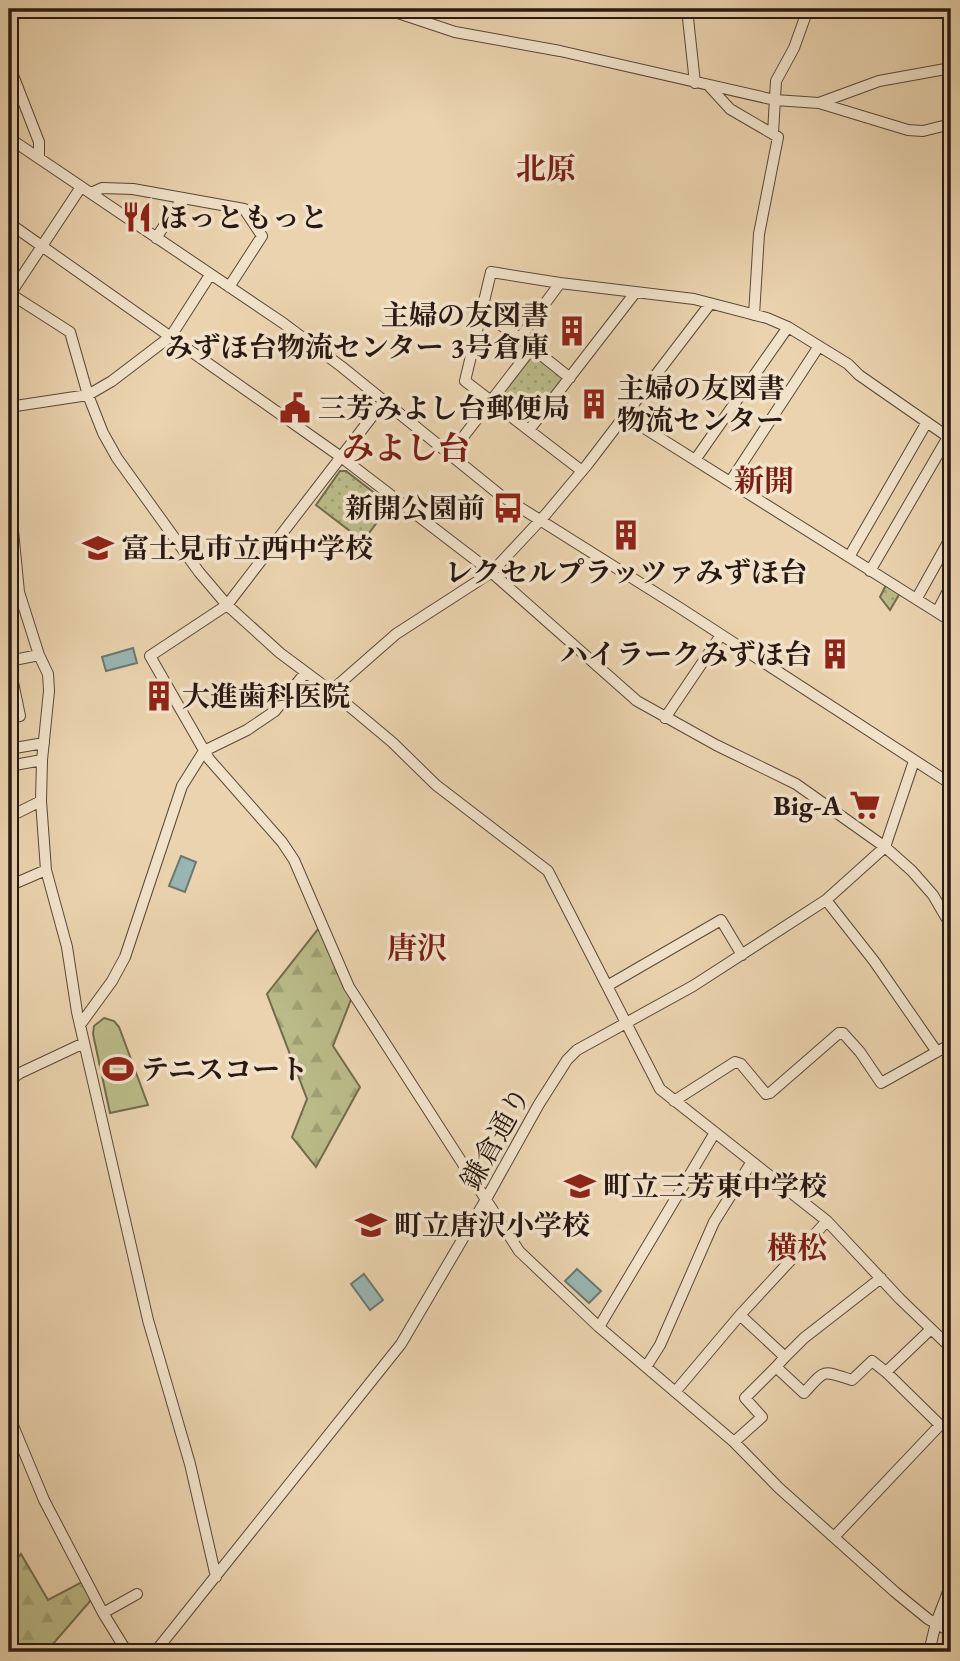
<svg xmlns="http://www.w3.org/2000/svg" width="960" height="1661" viewBox="0 0 960 1661" font-family="'EB Garamond','Noto Serif JP',serif">
<defs>
<pattern id="forest-firs" width="22" height="20" patternUnits="userSpaceOnUse" patternTransform="scale(1.75)"><rect width="22" height="20" fill="#babb88"/><path d="M5 1l3.5 6h-7zM16 11l3.5 6h-7z" fill="#a0a074"/></pattern>
<pattern id="park-dots" width="8" height="8" patternUnits="userSpaceOnUse" patternTransform="scale(1.75)"><rect width="8" height="8" fill="#babb88"/><path d="M2 2h.1M6 6h.1" fill="none" stroke="#a0a074" stroke-width="1.8" stroke-linecap="round"/></pattern>
</defs>
<rect width="100%" height="100%" fill="#ead3ae"/>
<filter id="stains"><feTurbulence type="fractalNoise" baseFrequency=".00286" numOctaves="4"/><feColorMatrix values="0 0 0 0 .2 0 0 0 0 .09 0 0 0 0 .02 0 0 0 .5 -.17"/></filter>
<radialGradient id="worn" r=".72"><stop offset=".6" stop-color="#630" stop-opacity="0"/><stop offset="1" stop-color="#630" stop-opacity=".3"/></radialGradient>
<!-- grass -->
<path fill="#babb88" stroke="#726a4e" stroke-width="2" d="M 104,1018 L 114,1021 L 119,1027 L 148,1105 L 110,1113 L 93,1034 L 94,1026 Z"/>
<!-- forest -->
<path fill="url(#forest-firs)" stroke="#726a4e" stroke-width="2" d="M 319,928 L 352,997 L 333,1046 L 360,1087 L 316,1167 L 292,1137 L 307,1099 L 267,994 Z
M 21,1554 L 48,1600 L 82,1582 L 92,1599 L 46,1652 L 20,1652 L 9,1644 L 9,1567 Z"/>
<!-- park -->
<path fill="url(#park-dots)" stroke="#726a4e" stroke-width="2" d="M 535,355 L 562,376 L 563,380 L 530,422 L 526,423 L 500,403 L 499,398 L 531,356 Z
M 340,471 L 346,471 L 390,505 L 363,541 L 316,505 Z
M 886,585 L 900,593 L 890,610 L 880,597 Z"/>
<!-- water -->
<path fill="#99b6b2" stroke="#6c7772" stroke-width="2" d="M 133,648 L 137,663 L 106,671 L 102,657 Z
M 181,856 L 196,862 L 185,892 L 169,886 Z
M 577,1269 L 601,1291 L 589,1303 L 565,1281 Z
M 364,1274 L 383,1300 L 370,1310 L 351,1284 Z"/>
<g fill="none" stroke-linecap="round" stroke-linejoin="round">
<!-- minor casing -->
<g stroke="#59483a" stroke-width="12">
<path id="minor" d="M 386,9 L 455,32 L 560,51 L 775,100 L 819,103 L 908,130 L 923,131 L 951,124
M 687,9 L 695,83
M 9,65 L 39,142 L 39,158
M 709,86 L 730,109 L 778,137 L 759,234 L 754,315
M 819,103 L 879,81 L 951,68
M 773,133 L 776,81 L 794,48 L 808,9
M 9,138 L 283,323 L 342,367 L 500,495 L 680,608 L 951,784
M 91,193 L 102,188 L 133,189 L 244,209 L 262,236 L 229,287
M 9,223 L 341,457 L 490,571 L 637,701 L 716,745 L 796,784 L 885,847 L 912,871 L 933,895 L 951,926
M 156,238 L 182,199
M 9,293 L 70,332 L 88,395 L 103,433 L 117,458 L 199,572 L 227,605 L 280,653 L 331,691 L 392,742 L 436,785 L 548,871 L 660,1089 L 827,1221 L 900,1299 L 951,1348
M 9,296 L 81,187
M 481,312 L 520,338 L 570,378
M 520,338 L 560,283
M 384,401 L 227,605 L 150,656 L 209,759 L 282,842 L 294,860 L 349,987 L 519,1251 L 599,1327 L 734,1442 L 779,1488 L 895,1592 L 928,1619 L 951,1632
M 9,407 L 88,395 L 112,381 L 171,336 L 210,275
M 625,416 L 951,621
M 529,430 L 635,293
M 450,454 L 531,349
M 695,460 L 788,327
M 582,471 L 465,381 L 491,272 L 560,283 L 694,299 L 767,318 L 788,327 L 848,364 L 859,375 L 951,439
M 730,482 L 819,346
M 9,490 L 19,592 L 39,655 L 48,674 L 49,691 L 42,760 L 41,801 L 46,870 L 67,947 L 77,1012 L 148,1320 L 190,1464 L 216,1577
M 849,557 L 927,422
M 870,571 L 948,437
M 917,598 L 951,537
M 937,612 L 951,585
M 9,661 L 39,655
M 9,663 L 20,716 L 9,719
M 331,691 L 396,634 L 492,572 L 546,514 L 587,465 L 710,304
M 665,718 L 721,635
M 9,749 L 44,743
M 9,766 L 42,760
M 9,817 L 41,801
M 9,886 L 46,870
M 826,900 L 874,961 L 937,1052
M 607,986 L 721,920 L 742,955
M 80,1025 L 112,981 L 125,957 L 182,786 L 204,751 L 247,730 L 275,711 L 305,673
M 9,1081 L 20,1073 L 84,1043
M 674,1101 L 735,1062 L 741,1064 L 766,1094 L 770,1093 L 839,1033 L 843,1033 L 860,1052 L 881,1083 L 951,1044
M 740,1315 L 785,1357 L 804,1338 L 881,1278
M 599,1327 L 714,1134
M 785,1357 L 776,1367 L 804,1393 C 826,1369 821,1370 852,1380 L 872,1361 L 886,1372 L 940,1425 L 834,1537
M 646,1367 L 660,1345 L 714,1222 L 751,1163
M 886,1372 L 931,1329
M 675,1392 L 740,1315 L 827,1221
M 9,1416 L 44,1500 L 103,1613 L 127,1652
M 734,1442 L 762,1417 L 745,1398 L 776,1367
M 103,1613 L 137,1594
M 155,1652 L 401,1344 L 485,1201 L 539,1104 L 567,1060 L 577,1050 L 693,986 L 826,900 L 885,847 L 914,761
M 929,1652 L 936,1623 L 951,1584"/>
</g>
<!-- minor -->
<use href="#minor" stroke="#f1e2ca" stroke-width="10"/>
</g>
<!-- icons -->
<defs>
<g id="restaurant-bare" transform="scale(2.415)"><path d="M-5-6h1v4h1v-4h1v4h1v-4h1v5L-1.5 .5V6h-2V.5L-5-1ZM5-6V6H3V1.5H1.5Q1.5-4 5-6Z" fill="#8f2418" stroke="#f1e2ca" stroke-width="2.5" paint-order="stroke"/></g>
<g id="building-bare" transform="scale(2.415)"><path d="M-4-6H4V6H1V3H-1V6H-4ZM-2.5-4.3h1.7v1.8h-1.7ZM.8-4.3h1.7v1.8H.8ZM-2.5-1h1.7V.8h-1.7ZM.8-1h1.7V.8H.8Z" fill="#8f2418" stroke="#f1e2ca" stroke-width="2.5" paint-order="stroke"/></g>
<g id="civic-bare" transform="scale(2.415)"><path d="M-.6-6.5H3V-4.5H.6V-3L4-1V1h2V6H-6V1h2V-1L-.6-3ZM-1.2 2.5V6h2.4V2.5Z" fill="#8f2418" stroke="#f1e2ca" stroke-width="2.5" paint-order="stroke"/></g>
<g id="bus-bare" transform="scale(2.415)"><path d="M-5-6H5V4H4V6H2V4H-2V6H-4V4H-5ZM-3.5-4V0h7V-4ZM-3.5 1.2v1.5H-2V1.2ZM2 1.2v1.5H3.5V1.2Z" fill="#8f2418" stroke="#f1e2ca" stroke-width="2.5" paint-order="stroke"/></g>
<g id="school-bare" transform="scale(2.415)"><path d="M0-5L7-2L0 1L-7-2ZM-4 1L0 2.5L4 1V4Q0 6-4 4Z" fill="#8f2418" stroke="#f1e2ca" stroke-width="2.5" paint-order="stroke"/></g>
<g id="supermarket-bare" transform="scale(2.415)"><path d="M-6-5.5h2.5l.6 2H6L4.5 2H-2.5L-4.4-4H-6ZM-1.5 3.2a1.3 1.3 0 1 0 .1 0ZM3 3.2a1.3 1.3 0 1 0 .1 0Z" fill="#8f2418" stroke="#f1e2ca" stroke-width="2.5" paint-order="stroke"/></g>
<g id="stadium-bare" transform="scale(2.415)"><path d="M0-5a6.5 5 0 1 0 0 10a6.5 5 0 1 0 0-10ZM-3.5-1.8h7v3.6h-7Z" fill="#8f2418" stroke="#f1e2ca" stroke-width="2.5" paint-order="stroke"/></g>
</defs>
<g fill-rule="evenodd">
<use href="#restaurant-bare" x="137" y="217"/>
<use href="#building-bare" x="572" y="331"/>
<use href="#building-bare" x="594" y="404"/>
<use href="#civic-bare" x="295" y="408"/>
<use href="#bus-bare" x="508" y="508"/>
<use href="#building-bare" x="626" y="535"/>
<use href="#school-bare" x="98" y="548"/>
<use href="#building-bare" x="835" y="654"/>
<use href="#building-bare" x="159" y="696"/>
<use href="#supermarket-bare" x="865" y="805"/>
<use href="#stadium-bare" x="118" y="1069"/>
<use href="#school-bare" x="580" y="1186"/>
<use href="#school-bare" x="371" y="1225"/>
</g>
<g text-anchor="middle" stroke-width="7" stroke-linejoin="round" paint-order="stroke">
<!-- poi labels -->
<g font-size="28" font-weight="bold" fill="#291913" stroke="#f1e2ca" text-anchor="start">
<text x="160" y="227">ほっともっと</text>
<text x="549" y="325" text-anchor="end">主婦の友図書<tspan x="549" dy="32">みずほ台物流センター 3号倉庫</tspan></text>
<text x="617" y="398">主婦の友図書<tspan x="617" dy="32">物流センター</tspan></text>
<text x="318" y="418">三芳みよし台郵便局</text>
<text x="485" y="518" text-anchor="end">新開公園前</text>
<text x="121" y="558">富士見市立西中学校</text>
<text x="626" y="582" text-anchor="middle">レクセルプラッツァみずほ台</text>
<text x="812" y="664" text-anchor="end">ハイラークみずほ台</text>
<text x="182" y="706">大進歯科医院</text>
<text x="842" y="815" text-anchor="end">Big-A</text>
<text x="141" y="1079">テニスコート</text>
<text x="603" y="1196">町立三芳東中学校</text>
<text x="394" y="1235">町立唐沢小学校</text>
</g>
<!-- street labels -->
<g font-size="28" fill="#291913" stroke="#f1e2ca">
<text transform="translate(495 1138) rotate(-61)" y="10">鎌倉通り</text>
</g>
<!-- neighbourhood labels -->
<g font-size="30" font-weight="bold" fill="#7a1f14" stroke="#f1e2ca">
<text x="546" y="179">北原</text>
<text x="764" y="491">新開</text>
<text x="417" y="958">唐沢</text>
<text x="797" y="1258">横松</text>
</g>
<!-- quarter labels -->
<g font-size="32" font-weight="bold" fill="#7a1f14" stroke="#f1e2ca">
<text x="406" y="459">みよし台</text>
</g>
</g>
<!-- margin -->
<rect width="960" height="1661" fill="none" stroke="#ead3ae" stroke-width="35"/>
<rect x="10" y="10" width="939" height="1640" fill="none" stroke="#291913" stroke-width="3.5"/>
<rect x="18" y="18" width="925" height="1626" fill="none" stroke="#291913" stroke-width="2"/>
<rect width="100%" height="100%" filter="url(#stains)"/>
<rect width="100%" height="100%" fill="url(#worn)"/>
</svg>
